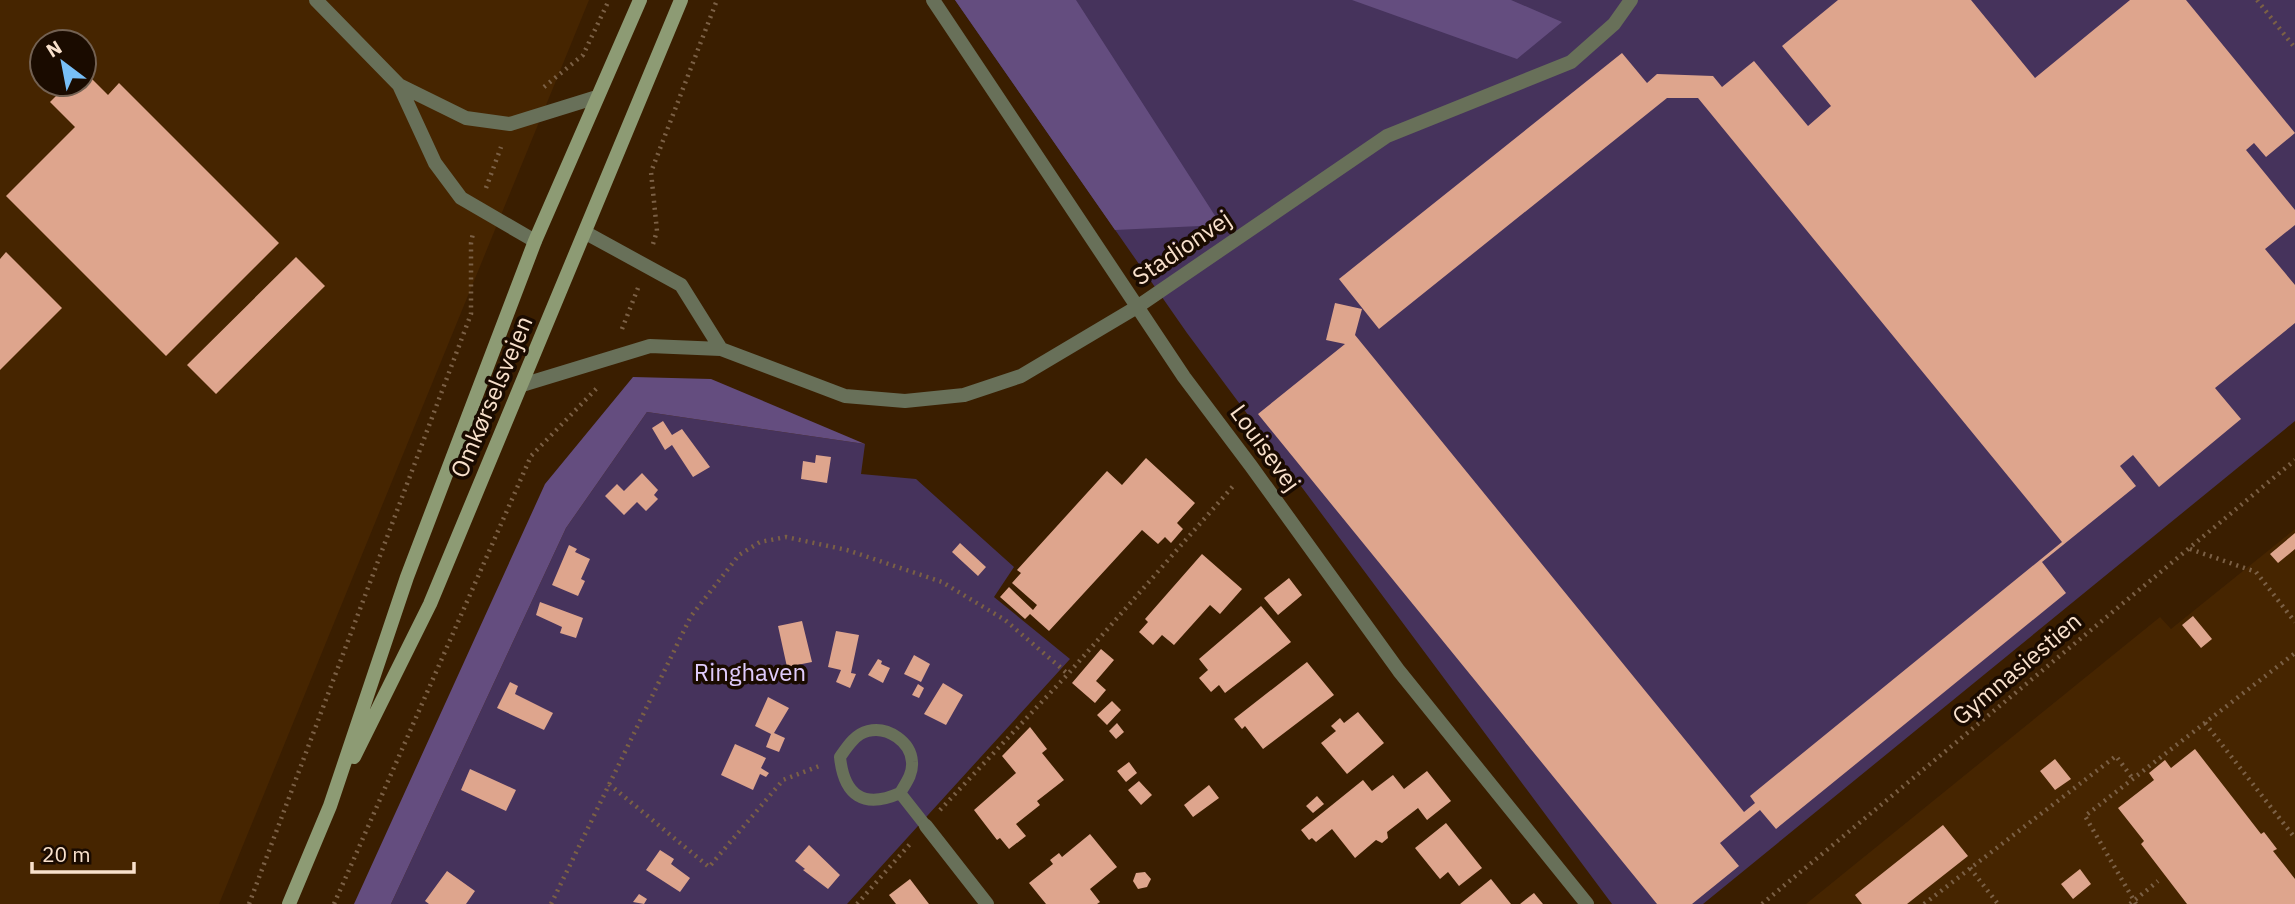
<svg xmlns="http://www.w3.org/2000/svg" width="2295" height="904" viewBox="0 0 2295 904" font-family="'IBM Plex Sans',sans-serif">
<rect width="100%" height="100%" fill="#3a1e00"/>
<!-- built -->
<path fill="#462500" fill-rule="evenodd" d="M 0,0 L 589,0 L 219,904 L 0,904 ZM 42,42 L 84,42 L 84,84 L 42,84 Z
M 2295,529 L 2295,904 L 1806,904 L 2160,617 L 2171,629 Z"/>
<!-- green -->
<path fill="#46335c" d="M 955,0 L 2295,0 L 2295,421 L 1703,904 L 1612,904 L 1187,333 Z
M 647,412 L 865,444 L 861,474 L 916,479 L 1014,567 L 994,597 L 1070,659 L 847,904 L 391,904 L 566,528 Z"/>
<!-- forest -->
<path fill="#644d7f" d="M 955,0 L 1076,0 L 1221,225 L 1115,230 Z
M 1352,0 L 1511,0 L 1562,22 L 1517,59 Z
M 633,377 L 711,379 L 865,444 L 647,412 L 566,528 L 391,904 L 354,904 L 545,484 Z"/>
<!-- building -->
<path fill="#dea58d" d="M 1838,0 L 1971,0 L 2035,78 L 2130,0 L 2186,0 L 2295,133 L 2266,157 L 2254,143 L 2246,150 L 2295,210 L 2295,225 L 2265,249 L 2295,285 L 2295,323 L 2215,388 L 2241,419 L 2159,487 L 2133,455 L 2120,466 L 2136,486 L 2042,562 L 2066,593 L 1776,829 L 1760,810 L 1720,843 L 1739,866 L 1692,904 L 1657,904 L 1258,414 L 1345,344 L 1326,340 L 1335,303 L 1362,309 L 1355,335 L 1744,812 L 1755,803 L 1750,796 L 2062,542 L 1698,98 L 1667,98 L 1379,329 L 1339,279 L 1622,53 L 1647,83 L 1657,74 L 1713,76 L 1722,87 L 1754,61 L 1808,126 L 1831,106 L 1782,46 Z
M 84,71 L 108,95 L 119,83 L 279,243 L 166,356 L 6,196 L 75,127 L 50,102 L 68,84 L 84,84 Z
M 6,252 L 62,308 L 0,370 L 0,259 Z
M 296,257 L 325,286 L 216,394 L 187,365 Z
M 663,421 L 672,435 L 682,429 L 710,467 L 693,477 L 672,445 L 665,450 L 652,428 Z
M 816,455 L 831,457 L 827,483 L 801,479 L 803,461 L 815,463 Z
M 1146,458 L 1195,503 L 1177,523 L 1183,529 L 1171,543 L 1165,537 L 1158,544 L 1142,530 L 1049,631 L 1030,614 L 1025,619 L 1000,597 L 1009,587 L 1033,610 L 1037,605 L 1012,583 L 1021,573 L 1017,570 L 1107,471 L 1122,485 Z
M 642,473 L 658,490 L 654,495 L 658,499 L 646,511 L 637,502 L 624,515 L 605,496 L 617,484 L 624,491 Z
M 2295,533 L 2295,549 L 2278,563 L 2270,554 Z
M 960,543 L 986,567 L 978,576 L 952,552 Z
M 569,545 L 577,549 L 575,552 L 590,559 L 581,579 L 585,581 L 578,596 L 552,585 Z
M 1202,554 L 1242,589 L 1220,614 L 1210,605 L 1174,645 L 1162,635 L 1153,645 L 1139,632 L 1148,622 L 1145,619 Z
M 1289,578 L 1302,595 L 1278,615 L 1264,598 Z
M 540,602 L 583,618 L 576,638 L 560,633 L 562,627 L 536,615 Z
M 1261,606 L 1291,642 L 1225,693 L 1219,685 L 1211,692 L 1199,678 L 1208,670 L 1199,659 Z
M 2193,616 L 2212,639 L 2201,648 L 2182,625 Z
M 802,621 L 812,662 L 787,667 L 778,626 Z
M 836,631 L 859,635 L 851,673 L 856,674 L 850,688 L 836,682 L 841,670 L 828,667 Z
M 1101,649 L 1114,660 L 1096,681 L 1106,690 L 1095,703 L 1072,683 Z
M 914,655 L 930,664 L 921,682 L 904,674 Z
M 878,659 L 882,661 L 881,664 L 890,668 L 883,683 L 868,675 Z
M 1307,662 L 1334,695 L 1263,749 L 1245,726 L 1242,729 L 1234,719 Z
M 510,682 L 518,686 L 515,694 L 553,713 L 544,730 L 497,708 Z
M 943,683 L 963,695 L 946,725 L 924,714 Z
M 918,684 L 924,688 L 919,698 L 912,695 Z
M 768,697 L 789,708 L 774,733 L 785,738 L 779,752 L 766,747 L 771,734 L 755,726 Z
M 1112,701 L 1121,710 L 1107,725 L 1097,715 Z
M 1358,712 L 1384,743 L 1347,774 L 1321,743 L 1336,731 L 1331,726 L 1340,718 L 1344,723 Z
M 1117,723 L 1124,732 L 1116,739 L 1109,731 Z
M 1030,727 L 1047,749 L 1042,753 L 1064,780 L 1037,801 L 1040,805 L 1016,824 L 1026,836 L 1009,849 L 1000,838 L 997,840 L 974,810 L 1016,773 L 1002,756 Z
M 735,744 L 766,758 L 761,768 L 769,773 L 766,777 L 760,774 L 753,790 L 721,775 Z
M 2195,749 L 2261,834 L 2264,832 L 2277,849 L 2273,851 L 2295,879 L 2295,904 L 2187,904 L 2141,844 L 2144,841 L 2118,808 L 2154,780 L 2149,773 L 2165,760 L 2171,768 Z
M 2055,759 L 2071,779 L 2055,790 L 2040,771 Z
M 1129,762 L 1137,773 L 1126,782 L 1117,771 Z
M 470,769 L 516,790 L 506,811 L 461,790 Z
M 1427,771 L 1451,801 L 1427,820 L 1418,808 L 1387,832 L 1388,838 L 1382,843 L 1376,840 L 1355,858 L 1332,829 L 1316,842 L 1312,838 L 1309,840 L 1301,830 L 1363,780 L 1372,791 L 1393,775 L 1404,789 Z
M 1139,781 L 1152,795 L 1141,805 L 1128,790 Z
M 1209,785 L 1219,798 L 1193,817 L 1184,805 Z
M 1317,796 L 1324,804 L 1313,813 L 1306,806 Z
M 1446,823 L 1482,868 L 1459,886 L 1448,872 L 1440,879 L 1415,848 Z
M 1943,825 L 1968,856 L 1907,904 L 1862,904 L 1855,895 Z
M 1090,834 L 1117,867 L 1090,889 L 1100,902 L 1097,904 L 1046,904 L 1029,883 L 1053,864 L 1050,860 L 1059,853 L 1062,857 Z
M 809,845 L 840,875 L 828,889 L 803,870 L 805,869 L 795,861 Z
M 660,850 L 674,859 L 671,864 L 690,878 L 680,892 L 646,870 Z
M 2080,869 L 2091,884 L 2073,899 L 2061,884 Z
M 447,871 L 475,891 L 466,904 L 429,904 L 425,901 Z
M 1145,872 L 1151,879 L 1147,887 L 1138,889 L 1133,881 L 1136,873 Z
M 910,879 L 929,904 L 896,904 L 889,895 Z
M 1491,879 L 1511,904 L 1460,904 Z
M 1534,893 L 1543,904 L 1520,904 Z
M 639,894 L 647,899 L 644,904 L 633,902 Z"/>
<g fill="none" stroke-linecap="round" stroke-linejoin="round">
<!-- path -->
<path stroke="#7b6045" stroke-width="4.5" stroke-dasharray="2 5" stroke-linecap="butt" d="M 2257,0 L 2295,48
M 544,87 L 583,55 L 609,0
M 486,188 L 501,147
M 653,244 L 657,231 L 651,172 L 717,0
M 622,329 L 638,288
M 2190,549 L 2256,572 L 2295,622
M 2205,723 L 2295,838
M 609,784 L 709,867 L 783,780 L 819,766
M 940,810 L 1068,674 L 1234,485
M 1970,868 L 1998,904
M 249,904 L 471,314 L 471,243 L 473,233
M 334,904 L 531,456 L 597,388
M 551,904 L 691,616 L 739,555 L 760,542 L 786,537 L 847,550 L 942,582 L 1005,620 L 1068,674
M 857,904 L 911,843
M 1762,904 L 2295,460
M 1924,904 L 2116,756 L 2133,779
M 2130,904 L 2158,881
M 2136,904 L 2085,816 L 2295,653"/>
<!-- lane -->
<path stroke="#687059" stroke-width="12" d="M 900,793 C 864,809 844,796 840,757 C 847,747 855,734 868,731 C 888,726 911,742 912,762 C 913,774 906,783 900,793 L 926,826"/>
<!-- street -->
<path stroke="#687059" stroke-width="14" d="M 316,0 L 399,85 L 435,163 L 461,198 L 535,241
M 933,0 L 1184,377 L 1251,466 L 1399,671 L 1587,904
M 399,85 L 466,118 L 510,124 L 597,97
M 586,233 L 681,285 L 721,349
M 522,385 L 650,346 L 721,349 L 845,396 L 905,401 L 964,395 L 1021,376 L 1137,307 L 1387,136 L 1571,62 L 1614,24 L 1631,0
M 926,826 L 987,904"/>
<!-- secondary -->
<path stroke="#8d9b74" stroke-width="14" d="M 354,757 L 430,604 L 681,0
M 289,904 L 330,806 L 407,577 L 535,241 L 640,0"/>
</g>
<g text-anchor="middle" stroke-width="7" stroke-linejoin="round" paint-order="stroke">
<!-- street labels -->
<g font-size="24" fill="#f9e1cc" stroke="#1a0b00">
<text transform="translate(1182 248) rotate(-34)" y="8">Stadionvej</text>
<text transform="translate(492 397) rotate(-67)" y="8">Omkørselsvejen</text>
<text transform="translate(1265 448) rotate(54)" y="8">Louisevej</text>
<text transform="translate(2017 669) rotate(-40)" y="8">Gymnasiestien</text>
</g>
<!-- park labels -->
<g font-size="24" fill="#e0ccfc" stroke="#1a0b00">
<text x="750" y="681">Ringhaven</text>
</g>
</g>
<!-- north arrow -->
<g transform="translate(63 63) rotate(328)"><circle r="33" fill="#1a0b00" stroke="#736152" stroke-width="2"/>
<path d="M0-5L12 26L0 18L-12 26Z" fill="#78bff7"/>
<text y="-10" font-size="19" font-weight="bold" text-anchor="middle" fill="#f9e1cc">N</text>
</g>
<!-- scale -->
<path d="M32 862v10h102v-10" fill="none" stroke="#f9e1cc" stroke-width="3.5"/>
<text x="42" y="862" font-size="21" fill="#f9e1cc" stroke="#1a0b00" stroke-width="5" paint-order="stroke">20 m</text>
</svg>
